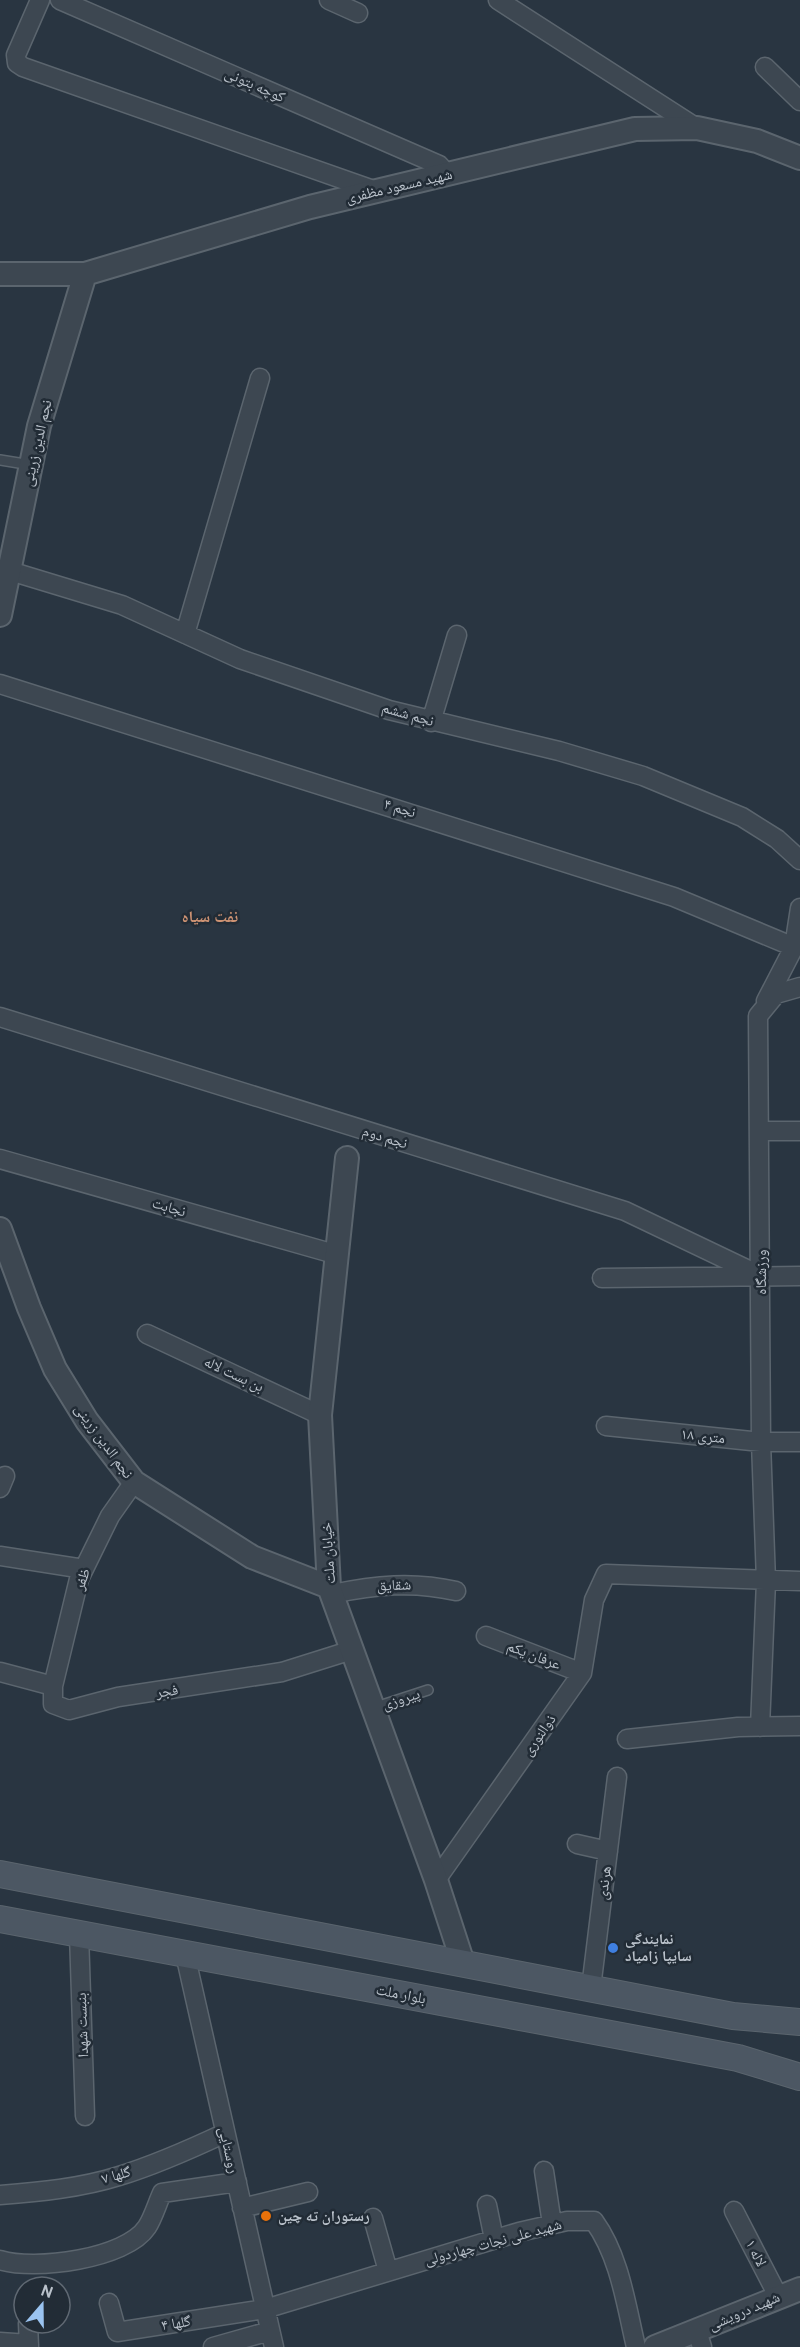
<svg xmlns="http://www.w3.org/2000/svg" width="800" height="2347" viewBox="0 0 800 2347" font-family="Overpass,'Noto Naskh Arabic',sans-serif">
<rect width="100%" height="100%" fill="#293541"/>
<g fill="none" stroke-linecap="round" stroke-linejoin="round">
<!-- service casing -->
<g stroke="#5b656e" stroke-width="12">
<path id="service" d="M 0,460 L 31,465
M 373,1708 L 428,1690"/>
</g>
<!-- minor casing -->
<g stroke="#5b656e" stroke-width="21">
<path id="minor" d="M 40,0 L 16,55 L 17,63 L 23,67 L 376,191
M 60,0 L 439,165 L 447,174
M 329,0 L 358,13
M 498,0 L 697,128
M 765,67 L 800,101
M 10,571 L 122,605 L 240,659 L 389,710 L 559,751 L 643,776 L 742,817 L 777,839 L 800,860
M 185,634 L 260,378
M 0,684 L 674,897 L 794,947
M 431,722 L 457,635
M 766,1001 L 794,947 L 800,908
M 0,1017 L 625,1211 L 761,1276
M 760,1131 L 800,1131
M 0,1159 L 338,1255
M 602,1278 L 800,1276
M 147,1334 L 320,1415
M 606,1426 L 761,1442 L 800,1442
M 134,1482 L 110,1516 L 79,1579 L 53,1686 L 53,1704 L 69,1710 L 118,1697 L 282,1672 L 352,1650
M 0,1488 L 5,1476
M 0,1556 L 84,1569
M 332,1594 C 375,1585 413,1581 456,1591
M 486,1636 L 582,1673
M 0,1672 L 53,1686
M 760,1727 L 766,1581 L 761,1442 L 758,1016 L 776,994 L 800,987
M 627,1739 L 738,1727 L 800,1726
M 577,1844 L 608,1851
M 436,1880 L 582,1673 L 594,1600 L 606,1574 L 800,1581
M 79,1934 L 85,2116
M 185,1954 L 274,2347
M 591,1988 L 617,1777
M 544,2171 L 552,2224
M 0,2195 C 39,2192 81,2188 119,2176 C 155,2165 191,2149 225,2133
M 487,2205 L 494,2239
M 242,2208 L 308,2192
M 734,2211 L 778,2296
M 373,2218 L 388,2271
M 0,2260 C 34,2271 126,2259 147,2227 C 153,2218 157,2204 162,2193 L 237,2182
M 109,2303 L 117,2332 L 265,2309 L 519,2232 L 567,2221 L 594,2221 C 620,2257 626,2305 636,2347
M 28,2323 L 29,2347
M 697,2331 L 702,2347
M 0,2342 L 29,2344
M 213,2347 L 270,2331"/>
</g>
<!-- tertiary casing -->
<g stroke="#5b656e" stroke-width="26">
<path id="tertiary" d="M 0,274 L 85,274 L 310,207 L 635,129 L 697,128 L 757,141 L 800,158
M 0,615 L 39,426 L 85,274
M 347,1158 L 320,1415 L 329,1587 L 436,1880 L 463,1963
M 0,1229 L 29,1308 L 55,1369 L 87,1421 L 134,1482 L 252,1557 L 329,1587
M 655,2347 L 800,2289"/>
</g>
<!-- secondary casing -->
<g stroke="#5b656e" stroke-width="28">
<path id="secondary" d="M 0,1874 L 733,2016 L 800,2022
M 0,1919 L 738,2058 L 800,2077"/>
</g>
<!-- service -->
<use href="#service" stroke="#3d4751" stroke-width="9"/>
<!-- minor -->
<use href="#minor" stroke="#3d4751" stroke-width="18"/>
<!-- tertiary -->
<use href="#tertiary" stroke="#3d4751" stroke-width="22"/>
<!-- secondary -->
<use href="#secondary" stroke="#4c5763" stroke-width="26"/>
</g>
<!-- markers -->
<circle fill="#3f7fe0" stroke="#222c36" stroke-width="2" cx="613" cy="1948" r="6"/>
<circle fill="#e8710a" stroke="#222c36" stroke-width="2" cx="266" cy="2216" r="6"/>
<g text-anchor="middle" stroke-width="5" stroke-linejoin="round" paint-order="stroke">
<!-- street labels -->
<g font-size="15" fill="#bac2cb" stroke="#222c36">
<text transform="translate(255 85) rotate(24)" y="5">کوچه بتونی</text>
<text transform="translate(399 186) rotate(-13)" y="5">شهید مسعود مظفری</text>
<text transform="translate(37 443) rotate(-77)" y="5">نجم الدین زرینی</text>
<text transform="translate(408 714) rotate(16)" y="5">نجم ششم</text>
<text transform="translate(400 808) rotate(17)" y="5">نجم ۴</text>
<text transform="translate(385 1137) rotate(17)" y="5">نجم دوم</text>
<text transform="translate(169 1207) rotate(16)" y="5">نجابت</text>
<text transform="translate(761 1272) rotate(-90)" y="5">ورزشگاه</text>
<text transform="translate(234 1374) rotate(25)" y="5">بن بست لاله</text>
<text transform="translate(703 1436) rotate(6)" y="5">۱۸ متری</text>
<text transform="translate(104 1441) rotate(54)" y="5">نجم الدین زرینی</text>
<text transform="translate(328 1553) rotate(-94)" y="5">خیابان ملت</text>
<text transform="translate(82 1579) rotate(-70)" y="5">ظفر</text>
<text transform="translate(394 1585) rotate(-2)" y="5">شقایق</text>
<text transform="translate(534 1655) rotate(21)" y="5">عرفان یکم</text>
<text transform="translate(167 1691) rotate(-8)" y="5">فجر</text>
<text transform="translate(401 1699) rotate(-18)" y="5">پیروزی</text>
<text transform="translate(539 1735) rotate(-55)" y="5">ذوالنوری</text>
<text transform="translate(604 1883) rotate(-83)" y="5">هرندی</text>
<text transform="translate(401 1994) rotate(11)" y="5">بلوار ملت</text>
<text transform="translate(82 2025) rotate(-92)" y="5">بنبست شهدا</text>
<text transform="translate(229 2150) rotate(77)" y="5">روستایی</text>
<text transform="translate(116 2175) rotate(-15)" y="5">گلها ۷</text>
<text transform="translate(493 2242) rotate(-15)" y="5">شهید علی نجات چهاردولی</text>
<text transform="translate(756 2253) rotate(63)" y="5">لاله ۱</text>
<text transform="translate(744 2311) rotate(-23)" y="5">شهید درویشی</text>
<text transform="translate(176 2323) rotate(-9)" y="5">گلها ۴</text>
</g>
<!-- poi labels -->
<g font-size="15" font-weight="bold" fill="#bac2cb" stroke="#222c36" text-anchor="start">
<text x="625" y="1944">نمایندگی<tspan x="625" dy="17">سایپا زامیاد</tspan></text>
<text x="278" y="2221">رستوران ته چین</text>
</g>
<!-- neighbourhood labels -->
<g font-size="16" font-weight="bold" fill="#cd9273" stroke="#222c36">
<text x="210" y="922">نفت سیاه</text>
</g>
</g>
<!-- north arrow -->
<g transform="translate(42 2305) rotate(20)"><circle r="28" fill="#222c36" stroke="#5f6872" stroke-width="1.5"/>
<path d="M0-4.5L10 22L0 15L-10 22Z" fill="#9ac3f0"/>
<text y="-9" font-size="16" font-weight="bold" text-anchor="middle" fill="#bac2cb">N</text>
</g>
</svg>
